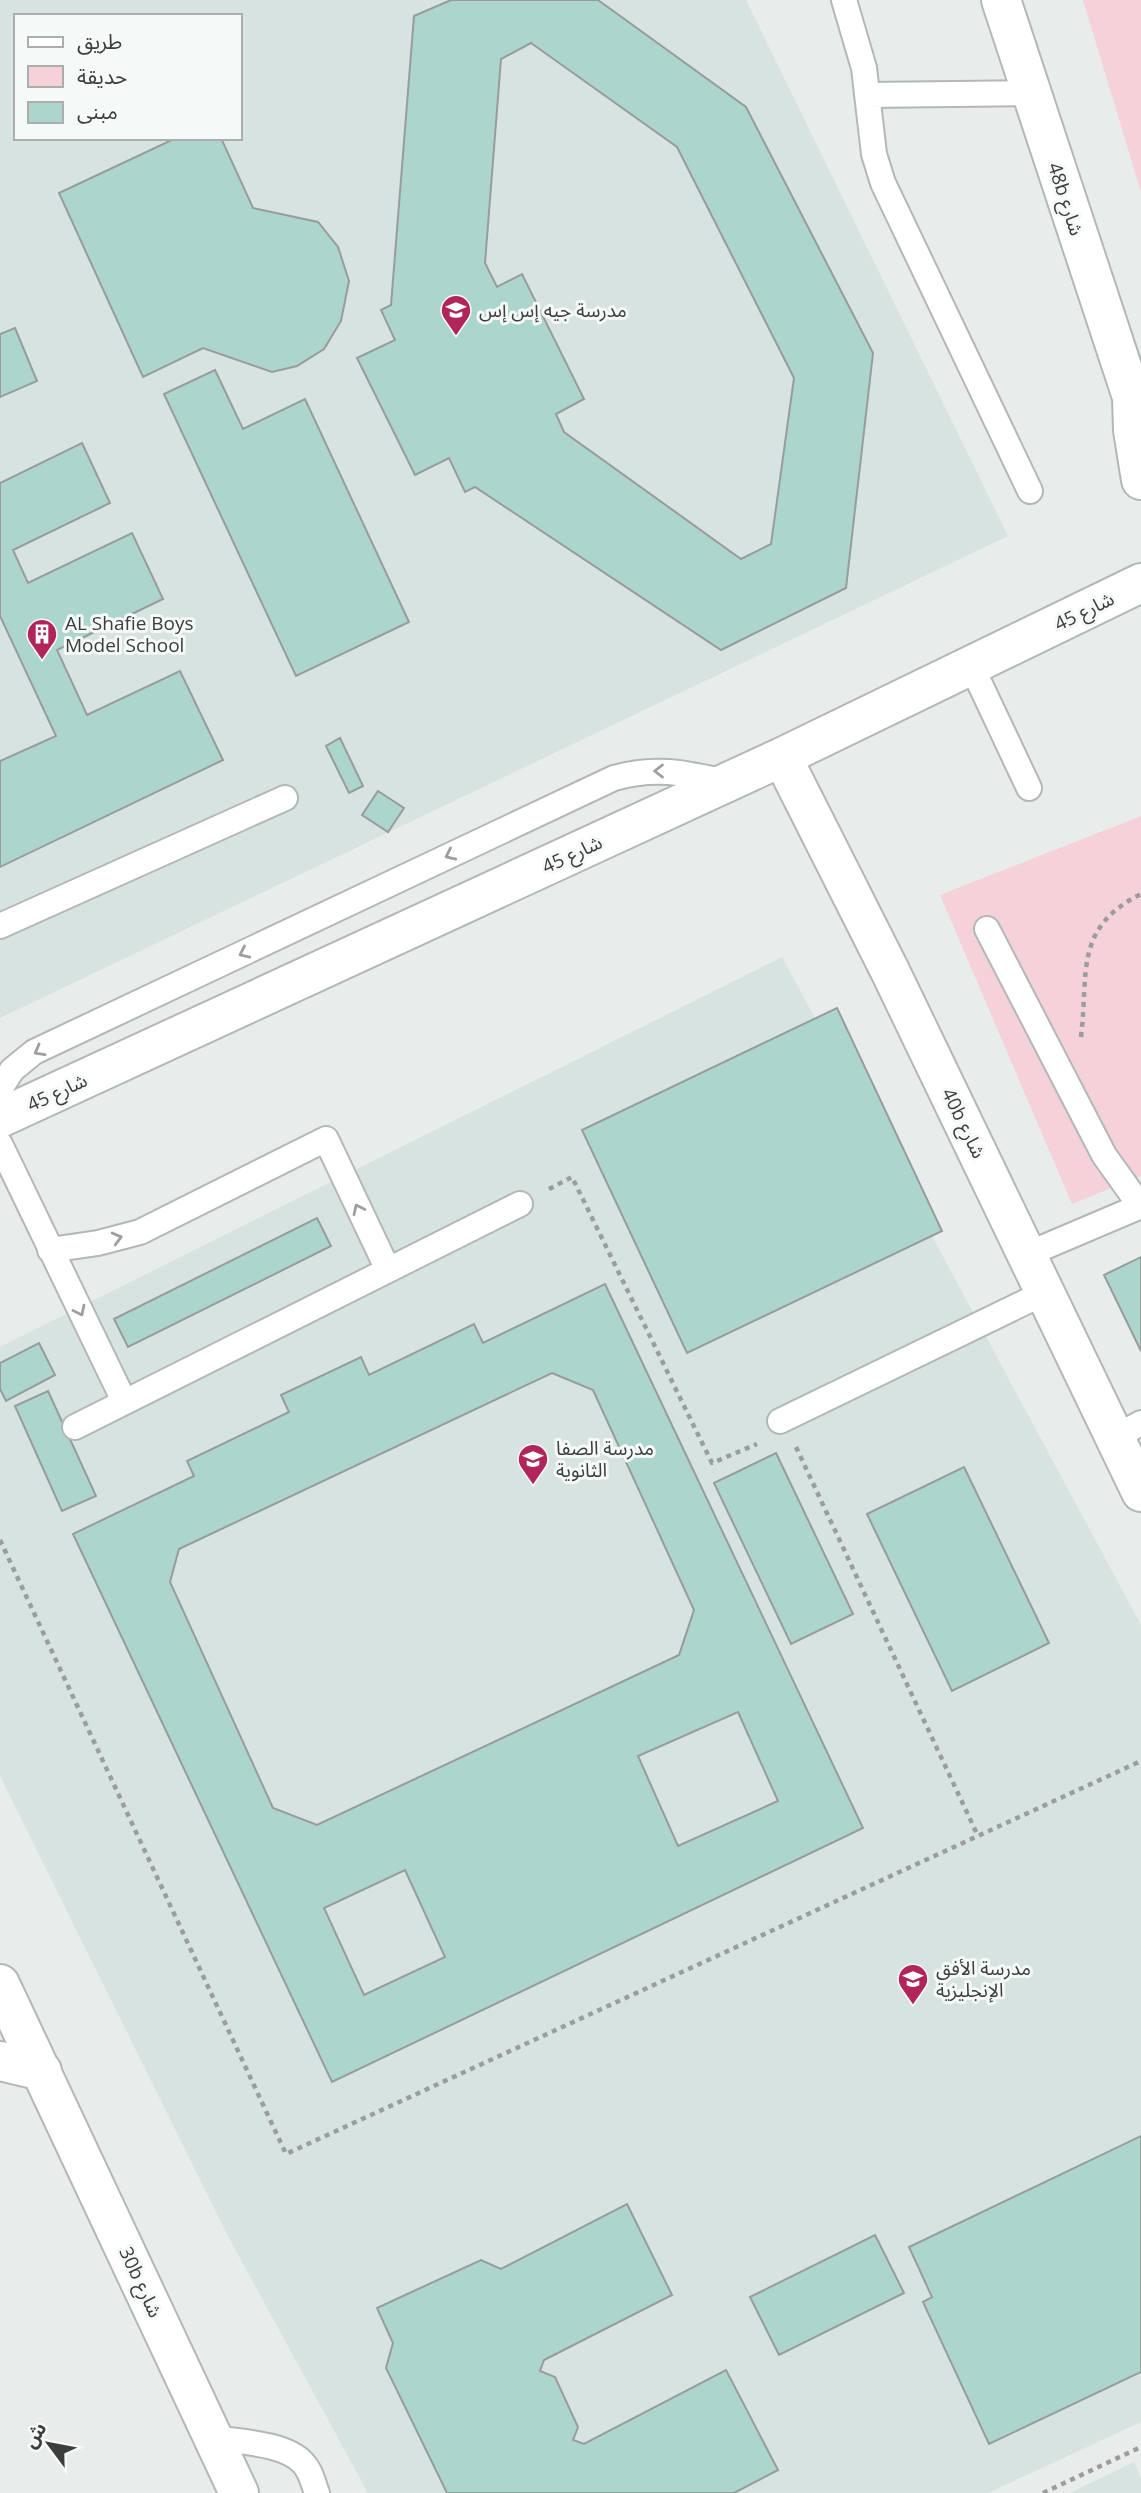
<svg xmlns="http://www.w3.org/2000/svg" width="1141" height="2493" viewBox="0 0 1141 2493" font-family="'Open Sans','Noto Sans Arabic',sans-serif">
<rect width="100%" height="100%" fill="#e8eceb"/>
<!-- built -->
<path fill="#d6e3e0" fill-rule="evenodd" d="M 0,0 L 746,0 L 1008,536 L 0,1018 ZM 16,16 L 240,16 L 240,138 L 16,138 Z
M 782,957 L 1141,1625 L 1141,2422 L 988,2493 L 368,2493 L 229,2238 L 0,1776 L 0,1347 Z
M 1134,2462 L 1141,2479 L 1141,2493 L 1070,2493 Z"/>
<!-- green -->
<path fill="#f5d1d9" d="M 1083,0 L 1141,0 L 1141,192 Z
M 1141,816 L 1141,1176 L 1072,1204 L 940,895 Z"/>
<!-- building -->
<path fill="#acd5cd" stroke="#989c9b" stroke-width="2" fill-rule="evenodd" d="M 451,0 L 598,0 L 746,107 L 873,353 L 846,588 L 721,650 L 475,487 L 465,492 L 449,458 L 415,475 L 357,358 L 395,340 L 381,310 L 391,305 L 414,16 ZM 531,43 L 677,147 L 794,378 L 771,544 L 741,559 L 564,432 L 556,414 L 584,399 L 522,274 L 497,287 L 485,263 L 501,59 Z
M 176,138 L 221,138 L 253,208 L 318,222 L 338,247 L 349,281 L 341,321 L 324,349 L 297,366 L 272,372 L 203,348 L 143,377 L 59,193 Z
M 15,328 L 37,381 L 0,397 L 0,334 Z
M 215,370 L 243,429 L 305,399 L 409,622 L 296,676 L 164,394 Z
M 82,443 L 110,503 L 13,550 L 28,583 L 132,533 L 163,599 L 57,650 L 87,715 L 180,671 L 223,760 L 0,867 L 0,761 L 56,736 L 0,616 L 0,483 Z
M 340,738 L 363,786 L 349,793 L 326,746 Z
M 378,791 L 404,808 L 388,832 L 362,815 Z
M 837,1008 L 942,1231 L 687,1353 L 582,1130 Z
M 317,1218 L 331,1246 L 128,1347 L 114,1319 Z
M 1141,1257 L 1141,1351 L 1104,1275 Z
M 605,1284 L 863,1828 L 332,2082 L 73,1534 L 194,1476 L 187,1461 L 289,1412 L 281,1395 L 361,1357 L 369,1375 L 474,1324 L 483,1343 ZM 552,1373 L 593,1390 L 694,1610 L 679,1655 L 317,1825 L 273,1808 L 170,1582 L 179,1549 ZM 738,1712 L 778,1801 L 678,1846 L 638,1756 ZM 405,1870 L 445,1957 L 364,1995 L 324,1908 Z
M 39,1343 L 55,1375 L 6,1401 L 0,1389 L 0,1363 Z
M 48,1391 L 96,1496 L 62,1511 L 15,1406 Z
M 776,1453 L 853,1614 L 791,1644 L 714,1483 Z
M 964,1467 L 1049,1643 L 952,1691 L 867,1514 Z
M 1141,2136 L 1141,2372 L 989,2444 L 923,2302 L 932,2297 L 909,2247 Z
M 627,2204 L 672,2295 L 544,2360 L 540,2371 L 555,2377 L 578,2427 L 573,2440 L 584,2444 L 726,2370 L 778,2470 L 734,2493 L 447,2493 L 386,2368 L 393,2343 L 377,2308 L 481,2260 L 501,2269 Z
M 875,2235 L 904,2293 L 779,2355 L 750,2297 Z"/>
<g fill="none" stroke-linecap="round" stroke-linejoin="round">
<!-- service casing -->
<g stroke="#b3b7b6" stroke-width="28">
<path id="service" d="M 844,0 L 864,68 L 874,154 L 883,183 L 1030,491
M 867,95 L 1031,93
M 971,665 L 1029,788
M 0,926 L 285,798
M 987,929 L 1104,1155 L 1141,1207
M 0,1089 L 12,1070 L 34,1052 L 614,778 C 656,766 685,773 726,782
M 0,1144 L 124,1401
M 50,1250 L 98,1243 L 140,1232 L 326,1139 L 388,1270
M 1028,1254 L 1141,1206
M 780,1421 L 1046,1292
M 75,1427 L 520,1204
M 1114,1438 L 1141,1423
M 214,2438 C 239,2442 285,2443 303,2463 C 311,2471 313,2483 317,2493"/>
</g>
<!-- minor casing -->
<g stroke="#b3b7b6" stroke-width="42">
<path id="minor" d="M 1001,0 L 1132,397 L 1141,411
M 1132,397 L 1133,430 L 1141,480
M 782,757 L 890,971 L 1141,1492
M 0,1118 L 782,757 L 1141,583
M 0,1984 L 239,2493
M 0,2061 L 42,2071"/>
</g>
<!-- path -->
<path stroke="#9b9d9d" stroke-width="4.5" stroke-dasharray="5 5" stroke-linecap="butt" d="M 1081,1037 C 1089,973 1073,928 1141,894
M 549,1189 L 572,1177 L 712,1463 L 757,1444
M 796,1447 L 978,1836
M 0,1540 L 286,2154 L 1141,1761
M 1043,2493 L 1141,2447"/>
<!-- service -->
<use href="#service" stroke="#fff" stroke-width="24"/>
<!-- minor -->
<use href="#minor" stroke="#fff" stroke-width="38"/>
</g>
<!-- one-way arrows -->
<defs><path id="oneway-chevron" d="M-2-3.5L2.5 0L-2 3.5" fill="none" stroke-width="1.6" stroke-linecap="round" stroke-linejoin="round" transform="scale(1.75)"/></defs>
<g stroke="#9e9e9e">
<use href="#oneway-chevron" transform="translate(659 771) rotate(-180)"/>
<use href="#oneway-chevron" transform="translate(450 855) rotate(155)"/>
<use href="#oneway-chevron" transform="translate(244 953) rotate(155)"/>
<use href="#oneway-chevron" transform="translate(39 1051) rotate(151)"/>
<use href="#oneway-chevron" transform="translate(358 1209) rotate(-116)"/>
<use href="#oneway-chevron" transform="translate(117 1238) rotate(-15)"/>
<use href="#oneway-chevron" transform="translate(80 1311) rotate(64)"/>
</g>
<!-- icons -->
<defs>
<g id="school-pin" transform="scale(1.575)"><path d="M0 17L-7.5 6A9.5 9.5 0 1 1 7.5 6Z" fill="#b2255c" stroke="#f5f9f8"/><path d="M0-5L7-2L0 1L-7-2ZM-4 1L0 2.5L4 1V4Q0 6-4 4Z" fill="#fff"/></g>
<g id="building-pin" transform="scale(1.575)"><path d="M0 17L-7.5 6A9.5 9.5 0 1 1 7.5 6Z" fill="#b2255c" stroke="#f5f9f8"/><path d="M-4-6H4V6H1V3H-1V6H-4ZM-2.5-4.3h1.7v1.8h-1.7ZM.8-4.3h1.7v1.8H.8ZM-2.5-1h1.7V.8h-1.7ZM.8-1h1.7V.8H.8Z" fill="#fff"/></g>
</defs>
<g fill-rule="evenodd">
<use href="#school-pin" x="456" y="310"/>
<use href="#building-pin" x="42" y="634"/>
<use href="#school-pin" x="533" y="1459"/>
<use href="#school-pin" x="913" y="1979"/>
</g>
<g text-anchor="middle" stroke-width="6" stroke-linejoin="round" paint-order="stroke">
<!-- street labels -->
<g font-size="19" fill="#3c3d3d" stroke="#f5f9f8">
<text transform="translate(1066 199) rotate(72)" y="7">48b شارع</text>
<text transform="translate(1084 611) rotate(-26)" y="7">شارع 45</text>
<text transform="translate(572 854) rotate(-25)" y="7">شارع 45</text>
<text transform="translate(57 1092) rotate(-25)" y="7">شارع 45</text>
<text transform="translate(964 1123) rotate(64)" y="7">40b شارع</text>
<text transform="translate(141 2282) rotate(65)" y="7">30b شارع</text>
</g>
<!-- poi labels -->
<g font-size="19" fill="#3c3d3d" stroke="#f5f9f8" text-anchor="start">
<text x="479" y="317">مدرسة جيه إس إس</text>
<text x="65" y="630">AL Shafie Boys<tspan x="65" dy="22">Model School</tspan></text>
<text x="556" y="1455">مدرسة الصفا<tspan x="556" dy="22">الثانوية</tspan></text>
<text x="936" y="1975">مدرسة الأفق<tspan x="936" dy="22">الإنجليزية</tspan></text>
</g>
</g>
<!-- legend -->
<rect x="14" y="14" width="228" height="126" fill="#f5f9f8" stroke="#abaead" stroke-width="2"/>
<rect x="28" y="37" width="35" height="10" fill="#ffffff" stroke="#abaead" stroke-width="2"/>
<text x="77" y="49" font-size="21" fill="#3c3d3d">طريق</text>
<rect x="28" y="66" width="35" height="21" fill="#f5d1d9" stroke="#abaead" stroke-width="2"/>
<text x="77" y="84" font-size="21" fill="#3c3d3d">حديقة</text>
<rect x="28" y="102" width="35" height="21" fill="#acd5cd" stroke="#abaead" stroke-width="2"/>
<text x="77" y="119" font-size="21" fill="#3c3d3d">مبنى</text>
<!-- north arrow -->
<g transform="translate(49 2444) rotate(302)" stroke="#f5f9f8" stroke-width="5" paint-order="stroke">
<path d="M0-5L12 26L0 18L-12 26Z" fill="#3c3d3d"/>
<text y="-10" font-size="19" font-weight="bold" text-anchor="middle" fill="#3c3d3d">ش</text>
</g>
</svg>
